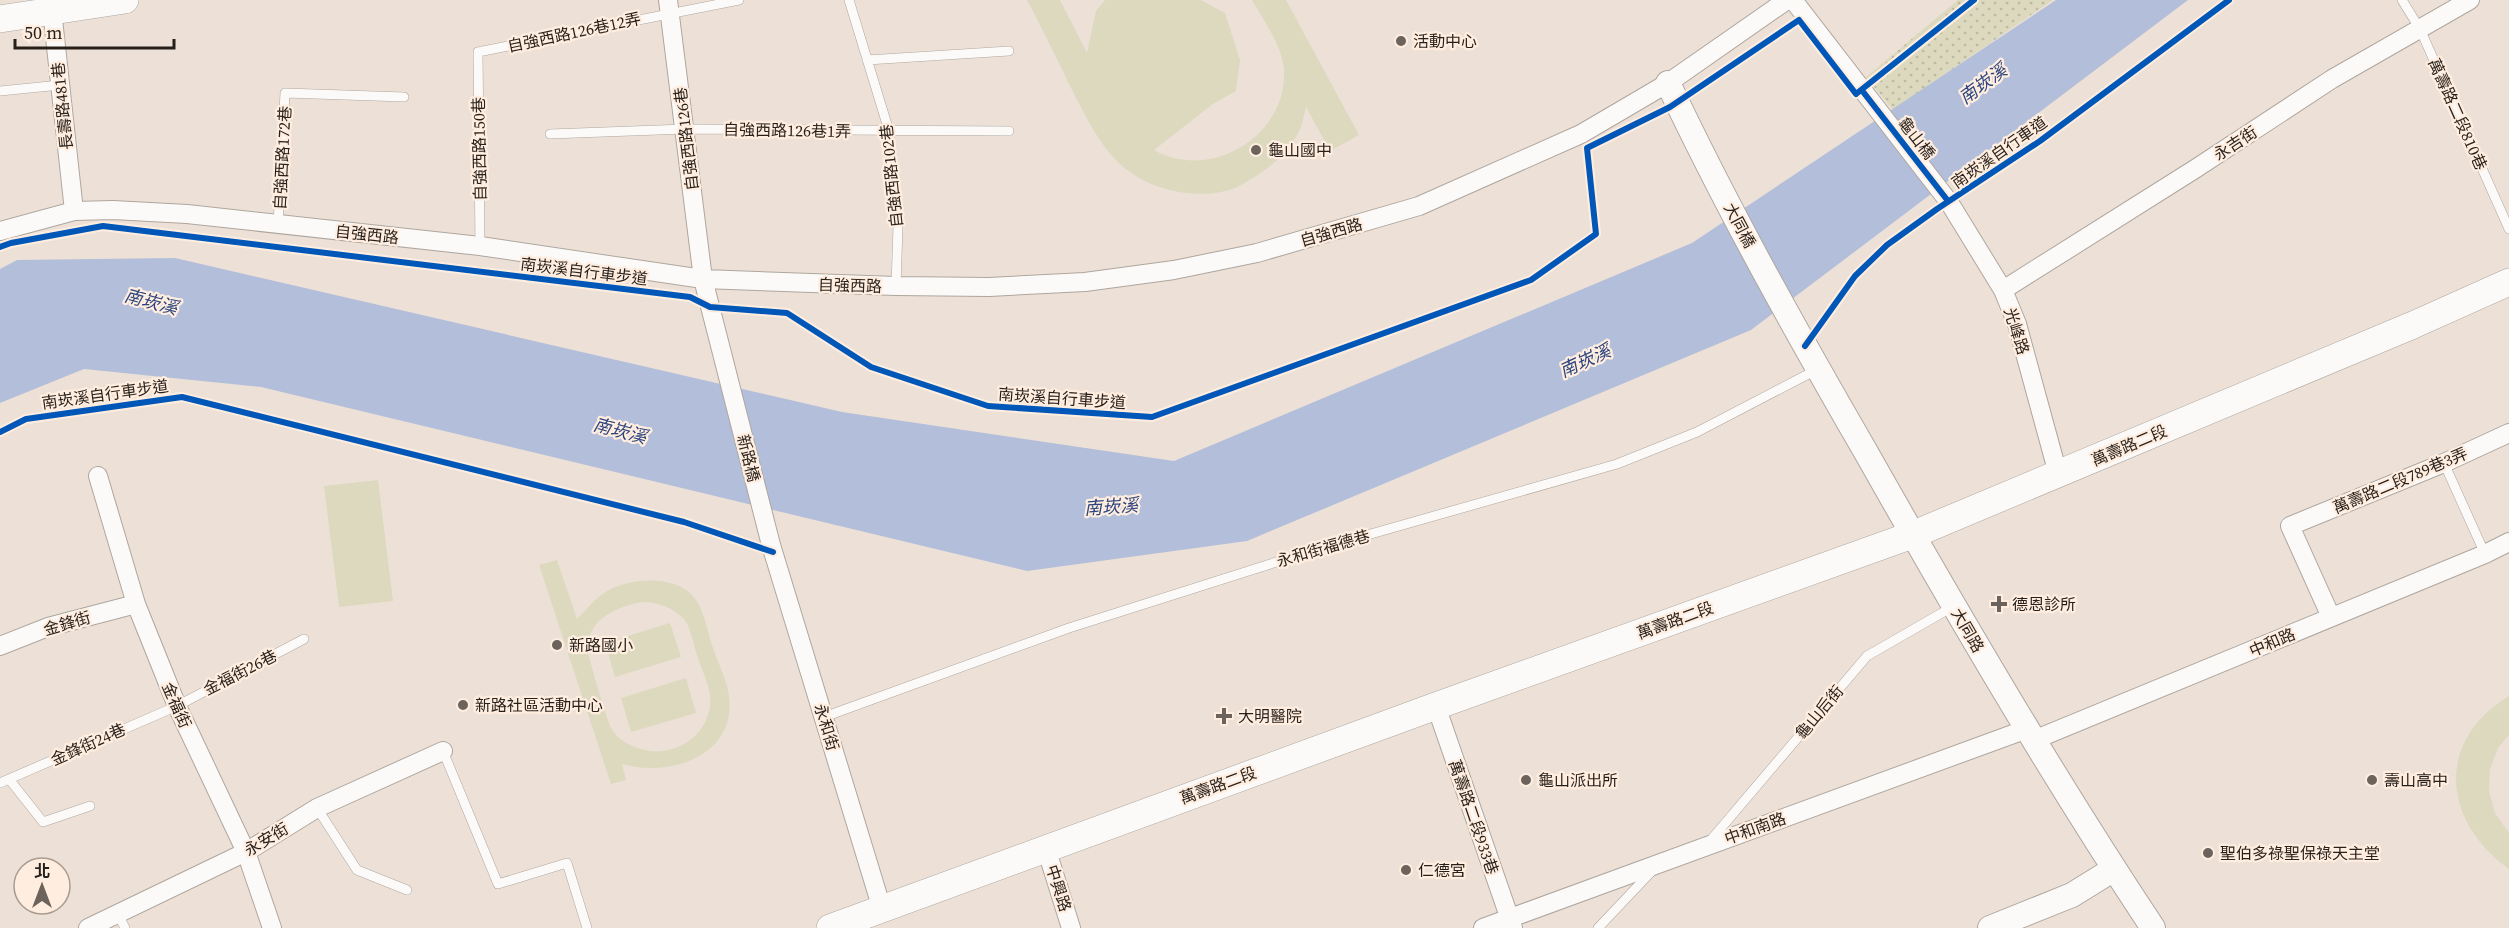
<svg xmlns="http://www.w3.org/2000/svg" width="2509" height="928" viewBox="0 0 2509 928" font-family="'Source Serif 4','Noto Sans TC',serif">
<defs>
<pattern id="grass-dots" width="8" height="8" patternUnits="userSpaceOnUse" patternTransform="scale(1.5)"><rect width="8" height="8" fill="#dcd9bf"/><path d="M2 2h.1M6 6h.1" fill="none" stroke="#bdbaa4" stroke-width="1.8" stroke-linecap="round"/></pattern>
</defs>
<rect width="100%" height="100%" fill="#ede1d7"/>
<!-- grass -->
<path fill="url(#grass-dots)" d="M 1958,0 L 2053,0 L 1893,110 L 1866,77 Z"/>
<!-- garden -->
<path fill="#dcd9bf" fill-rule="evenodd" d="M 1027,0 L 1060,0 L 1087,53 L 1096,11 L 1105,0 L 1201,0 L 1225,13 L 1240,60 L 1236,91 L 1213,104 L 1154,150 C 1210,182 1287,136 1284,71 C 1283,47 1264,21 1252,0 L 1286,0 L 1359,135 L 1330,151 L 1306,107 C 1304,114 1303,122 1300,129 C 1288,156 1262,174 1237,187 C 1220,195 1198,195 1179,192 C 1114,180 1095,135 1068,82 C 1055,54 1041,27 1027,0 Z
M 378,480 L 393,601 L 339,607 L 324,486 Z
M 557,560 L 577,619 C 587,609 595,598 607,591 C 631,577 679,574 696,600 C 705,613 708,634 713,648 C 718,663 727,680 729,696 C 737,756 669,778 622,764 L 626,780 L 611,784 L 539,565 ZM 642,602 C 658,602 671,607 683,618 C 690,625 693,642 696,652 C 700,666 708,681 710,695 C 713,724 691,748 662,751 C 646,753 622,745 613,731 C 607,723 591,664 588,653 C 587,648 588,639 590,635 C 598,614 622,606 642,602 Z
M 670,623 L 681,657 L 615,677 L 605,643 Z
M 686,678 L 696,713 L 631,732 L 621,698 Z
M 2509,696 L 2509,735 L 2498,748 L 2490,769 L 2489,791 L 2495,813 L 2509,833 L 2509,869 C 2442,821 2435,741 2509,696 Z"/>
<!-- water -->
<path fill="#b2beda" d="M 2056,0 L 2188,0 L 1751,330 L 1247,541 L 1027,571 L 261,387 L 84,369 L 0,403 L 0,269 L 17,260 L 175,258 L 842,412 L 1174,461 L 1692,243 Z"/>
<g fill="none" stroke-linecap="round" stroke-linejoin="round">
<!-- lane casing -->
<g stroke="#aea69e" stroke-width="10">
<path id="lane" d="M 849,0 L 889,131 L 898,227 L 896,286
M 2402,0 L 2420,29 L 2509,229
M 867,60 L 1009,51
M 0,91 L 60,85
M 550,134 L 685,129 L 1009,131
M 278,224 L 285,93 L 404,97
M 480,246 L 478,52 L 739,0
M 2444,463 L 2485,554
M 824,717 L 1069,628 L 1311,551 L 1617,464 L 1697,432 L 1818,369
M 443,751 L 498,884 L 567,863 L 587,928
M 9,779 L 43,822 L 90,806
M 0,783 L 177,706 L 304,639
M 317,808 L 357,870 L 407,890
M 1710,841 L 1867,656 L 1954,606
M 118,914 L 125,928
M 1598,928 L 1652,871"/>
</g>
<!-- street casing -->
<g stroke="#aea69e" stroke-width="20">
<path id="street" d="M 668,0 L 703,279 L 771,545 L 882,909
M 1793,0 L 1949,202 L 2003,290 L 2017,324 L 2058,474
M 51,1 L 74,211
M 0,231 L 74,211 L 113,210 L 187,214 L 480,246 L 703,279 L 896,286 L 989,287 L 1085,282 L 1174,270 L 1257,253 L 1419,206 L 1581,134 L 1668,83 L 1787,0
M 2003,290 L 2195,169 L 2332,79 L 2470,0
M 98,476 L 136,604 L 177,706 L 246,852 L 272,928
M 2331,617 L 2290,526 L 2444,463 L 2509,433
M 0,646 L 48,627 L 136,604
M 1436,706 L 1513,928
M 2034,740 L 2485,554 L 2509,542
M 1046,848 L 1071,928
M 88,928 L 246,852 L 317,808 L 443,751
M 1483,928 L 2027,729"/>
</g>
<!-- secondary casing -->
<g stroke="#aea69e" stroke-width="26">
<path id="secondary" d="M 1668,83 C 1728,210 1797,333 1867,454 C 1958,615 2051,774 2153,928
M 1990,928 L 2072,895 L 2114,869"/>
</g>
<!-- primary casing -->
<g stroke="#aea69e" stroke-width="28">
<path id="primary" d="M 0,19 L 125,0
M 830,928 L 1436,706 L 1912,535 L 2413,325 L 2509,282"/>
</g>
<!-- lane -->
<use href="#lane" stroke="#fcfaf9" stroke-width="9"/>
<!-- street -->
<use href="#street" stroke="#fcfaf9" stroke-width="18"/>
<!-- secondary -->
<use href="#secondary" stroke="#fcfaf9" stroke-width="24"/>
<!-- primary -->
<use href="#primary" stroke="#fcfaf9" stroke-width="27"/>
<!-- cycleway casing -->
<g stroke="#ffeee0" stroke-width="10">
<path id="cycleway" d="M 1864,93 L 1948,201
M 0,247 L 11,243 L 103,226 L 690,297 L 710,307 L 787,313 L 871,367 L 988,406 L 1152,417 L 1531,280 L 1596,234 L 1587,148 L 1670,107 L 1799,20 L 1856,94 L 1974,0
M 1805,346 L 1855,276 L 1887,245 L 1937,209 L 2040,141 L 2229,0
M 0,432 L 26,419 L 182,397 L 684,522 L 773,552"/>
</g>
<!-- cycleway -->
<use href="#cycleway" stroke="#0057b8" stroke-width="6"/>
</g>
<!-- markers -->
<g fill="#6c635c" stroke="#ffeee0" stroke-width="2">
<circle cx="1401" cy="41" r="6"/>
<circle cx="1256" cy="150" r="6"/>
<path d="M1996 595h6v6h6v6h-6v6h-6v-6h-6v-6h6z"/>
<circle cx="557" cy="645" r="6"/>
<circle cx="463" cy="705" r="6"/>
<path d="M1221 707h6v6h6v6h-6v6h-6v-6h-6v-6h6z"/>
<circle cx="1526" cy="780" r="6"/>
<circle cx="2372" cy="780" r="6"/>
<circle cx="2208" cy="853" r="6"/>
<circle cx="1406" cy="870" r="6"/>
</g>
<g text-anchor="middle" stroke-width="4.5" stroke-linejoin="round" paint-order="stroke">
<!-- street labels -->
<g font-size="16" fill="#271f19" stroke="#ffeee0">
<text transform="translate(574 32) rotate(-12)" y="6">自強西路126巷12弄</text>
<text transform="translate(62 106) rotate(-96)" y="6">長壽路481巷</text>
<text transform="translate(2458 114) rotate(66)" y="6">萬壽路二段810巷</text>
<text transform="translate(787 130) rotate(1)" y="6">自強西路126巷1弄</text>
<text transform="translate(1917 138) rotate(52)" y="6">龜山橋</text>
<text transform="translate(686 139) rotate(-97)" y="6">自強西路126巷</text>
<text transform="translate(2235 143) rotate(-33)" y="6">永吉街</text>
<text transform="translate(479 149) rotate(-91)" y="6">自強西路150巷</text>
<text transform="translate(1999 152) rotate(-35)" y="6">南崁溪自行車道</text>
<text transform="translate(282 158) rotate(-87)" y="6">自強西路172巷</text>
<text transform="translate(891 176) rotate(-96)" y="6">自強西路102巷</text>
<text transform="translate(1740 225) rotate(62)" y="6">大同橋</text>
<text transform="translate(1331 232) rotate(-16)" y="6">自強西路</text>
<text transform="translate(367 234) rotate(6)" y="6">自強西路</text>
<text transform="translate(584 271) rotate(7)" y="6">南崁溪自行車步道</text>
<text transform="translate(850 285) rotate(2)" y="6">自強西路</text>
<text transform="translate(2017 331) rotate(72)" y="6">光峰路</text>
<text transform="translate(105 394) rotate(-8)" y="6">南崁溪自行車步道</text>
<text transform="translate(1062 398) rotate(4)" y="6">南崁溪自行車步道</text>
<text transform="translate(2129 445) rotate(-23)" y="6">萬壽路二段</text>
<text transform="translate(749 458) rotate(76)" y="6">新路橋</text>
<text transform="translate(2400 480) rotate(-23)" y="6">萬壽路二段789巷3弄</text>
<text transform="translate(1323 548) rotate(-16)" y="6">永和街福德巷</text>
<text transform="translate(1675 620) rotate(-20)" y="6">萬壽路二段</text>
<text transform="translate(67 623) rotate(-16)" y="6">金鋒街</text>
<text transform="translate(1968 630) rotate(60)" y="6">大同路</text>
<text transform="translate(2272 642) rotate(-23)" y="6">中和路</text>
<text transform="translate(240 672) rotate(-27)" y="6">金福街26巷</text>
<text transform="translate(177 705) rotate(66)" y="6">金福街</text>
<text transform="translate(1819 712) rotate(-50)" y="6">龜山后街</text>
<text transform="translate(827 727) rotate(73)" y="6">永和街</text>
<text transform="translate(88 744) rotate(-24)" y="6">金鋒街24巷</text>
<text transform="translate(1218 785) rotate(-20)" y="6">萬壽路二段</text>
<text transform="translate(1474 817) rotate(71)" y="6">萬壽路二段933巷</text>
<text transform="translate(1755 828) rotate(-20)" y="6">中和南路</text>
<text transform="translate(266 839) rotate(-31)" y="6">永安街</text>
<text transform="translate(1059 888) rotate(72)" y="6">中興路</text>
</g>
<!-- poi labels -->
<g font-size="16" fill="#271f19" stroke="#ffeee0" text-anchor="start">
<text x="1413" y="47">活動中心</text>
<text x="1268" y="156">龜山國中</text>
<text x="2012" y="610">德恩診所</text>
<text x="569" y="651">新路國小</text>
<text x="475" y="711">新路社區活動中心</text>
<text x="1238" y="722">大明醫院</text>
<text x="1538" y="786">龜山派出所</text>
<text x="2384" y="786">壽山高中</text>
<text x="2220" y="859">聖伯多祿聖保祿天主堂</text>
<text x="1418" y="876">仁德宮</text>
</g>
<!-- water labels -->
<g font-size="18" font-style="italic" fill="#2d457e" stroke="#ffeee0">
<text transform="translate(1983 84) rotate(-36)" y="6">南崁溪</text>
<text transform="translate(151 302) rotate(15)" y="6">南崁溪</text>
<text transform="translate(1585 361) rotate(-25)" y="6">南崁溪</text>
<text transform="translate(620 431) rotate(15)" y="6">南崁溪</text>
<text transform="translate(1111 507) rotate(-4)" y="6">南崁溪</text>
</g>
</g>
<!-- north arrow -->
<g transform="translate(42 886)"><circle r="28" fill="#ffeee0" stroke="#a99b90" stroke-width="1.5"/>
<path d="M0-4.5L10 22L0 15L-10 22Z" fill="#6c635c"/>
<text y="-9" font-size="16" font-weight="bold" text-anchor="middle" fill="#271f19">北</text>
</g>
<!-- scale -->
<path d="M15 39v9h159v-9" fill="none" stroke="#271f19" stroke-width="3"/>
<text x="24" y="39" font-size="18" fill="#271f19" stroke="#ffeee0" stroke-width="4.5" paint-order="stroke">50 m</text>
</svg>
